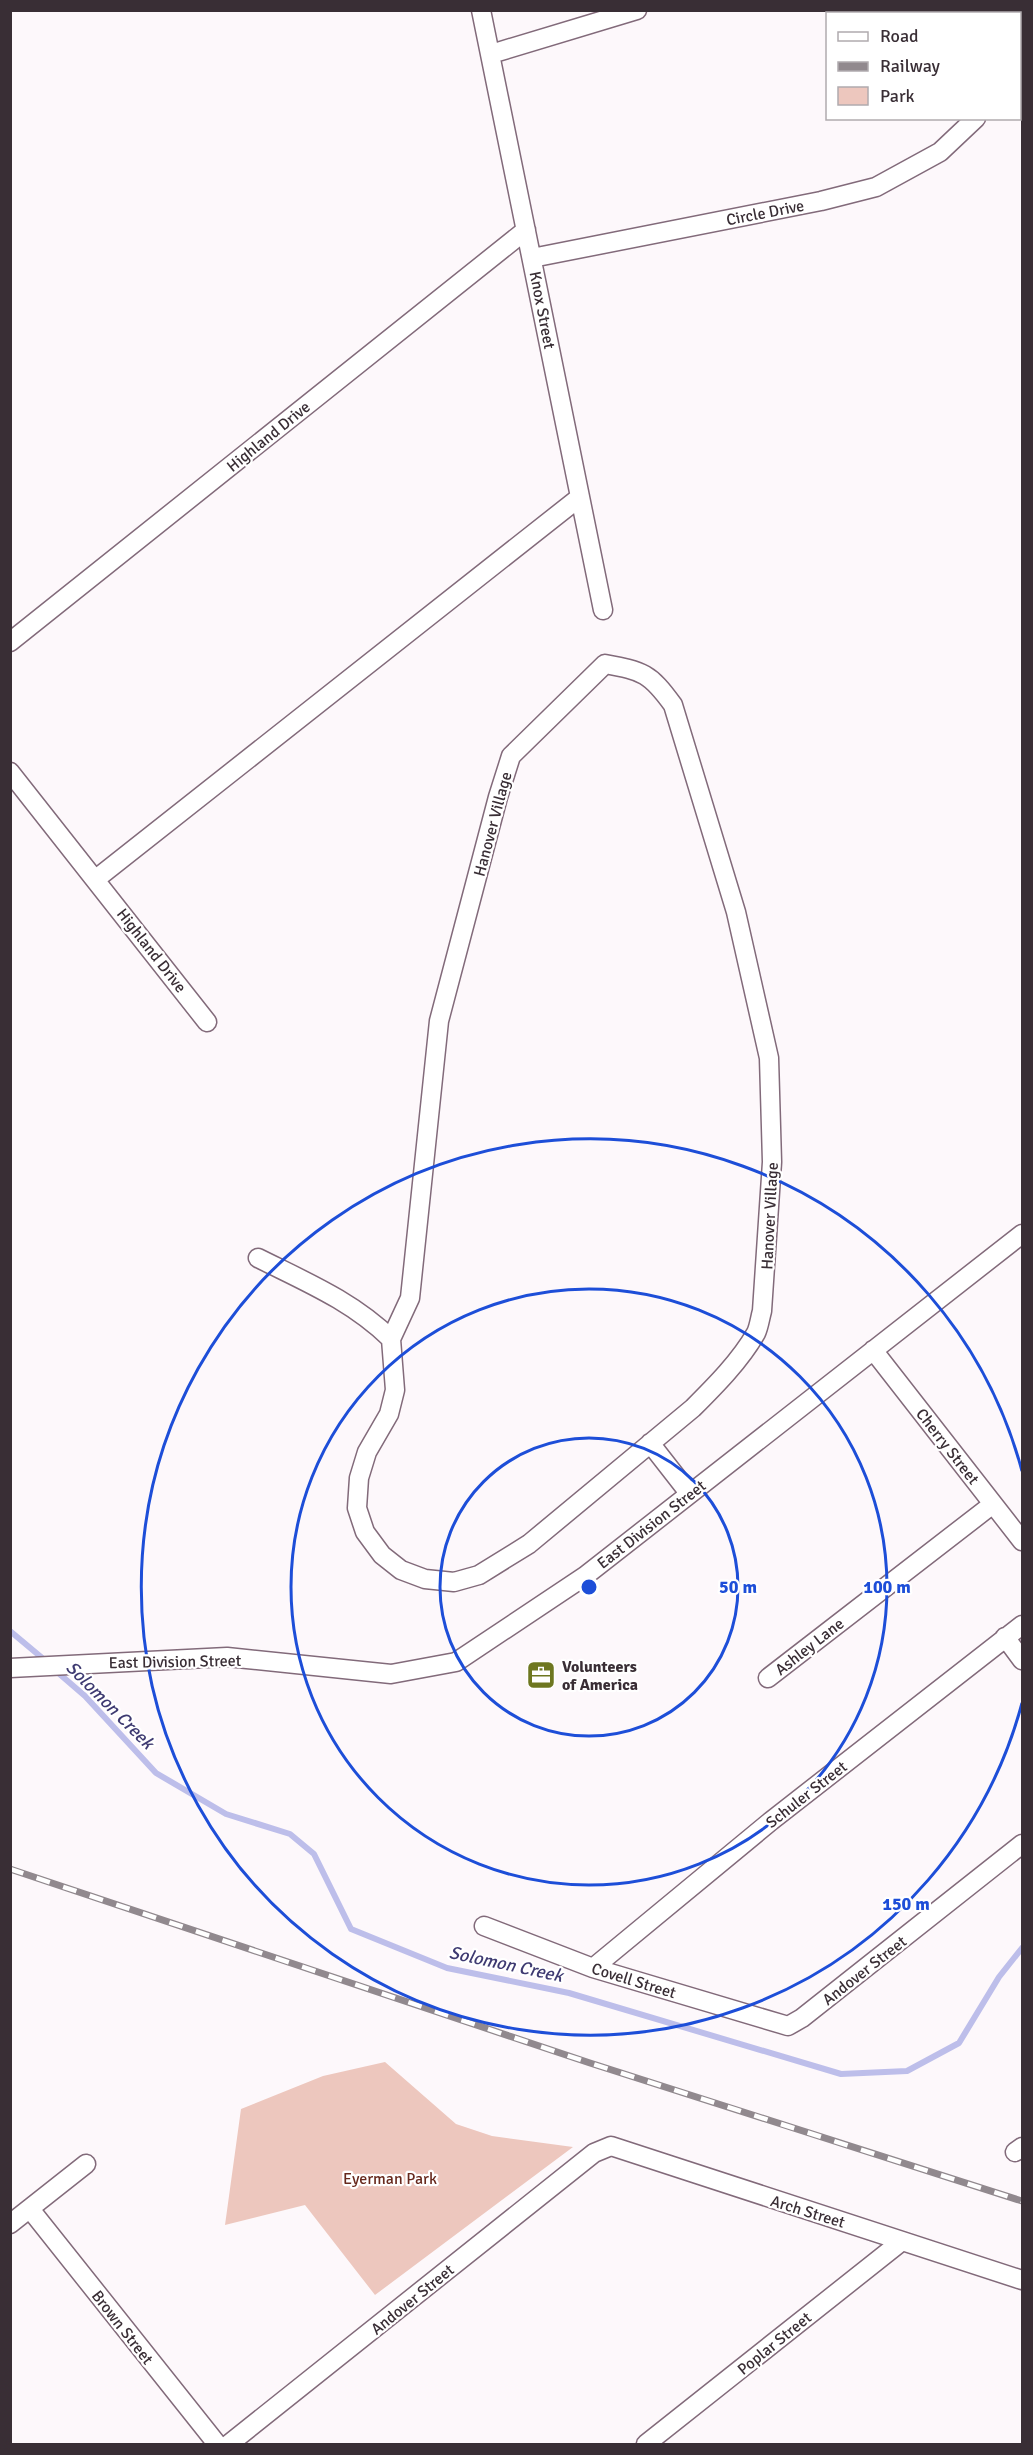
<svg xmlns="http://www.w3.org/2000/svg" width="1033" height="2455" viewBox="0 0 1033 2455" font-family="Signika,sans-serif">
<rect width="100%" height="100%" fill="#fdf8fb"/>
<!-- green -->
<path fill="#edc7be" d="M 385,2062 L 456,2124 L 492,2136 L 573,2147 L 375,2295 L 305,2205 L 225,2225 L 241,2109 L 323,2076 Z"/>
<g fill="none" stroke-linecap="round" stroke-linejoin="round">
<!-- stream -->
<path stroke="#bdbeea" stroke-width="6" d="M 10,1631 L 47,1662
M 56,1671 L 85,1696 L 156,1773 L 226,1814 L 290,1834 L 314,1854 L 351,1929 L 447,1968 L 569,1993 L 841,2074 L 907,2071 L 959,2043 L 999,1977 L 1022,1948"/>
<!-- street casing -->
<g stroke="#826a7a" stroke-width="21">
<path id="street" d="M 481,10 L 603,610
M 1020,34 L 1022,26
M 491,54 L 637,10
M 532,258 L 821,201 L 876,187 L 940,152 L 976,118
M 10,642 L 526,230
M 605,664 C 643,671 650,673 673,705 L 736,912 L 769,1058 L 772,1162 L 762,1311 C 760,1318 759,1327 756,1333 C 740,1361 715,1386 693,1408 L 529,1544 L 479,1575 L 454,1582 L 425,1579 L 401,1570 L 382,1555 L 365,1532 L 357,1508 L 359,1478 L 367,1452 L 389,1414 L 395,1390 L 391,1339 L 410,1298 L 439,1021 L 498,797 L 511,756 Z
M 10,772 L 207,1022
M 96,879 L 580,497
M 258,1258 C 306,1282 352,1301 391,1339
M 873,1350 L 1022,1541
M 650,1443 L 689,1493
M 1005,1637 L 1022,1660
M 10,1668 L 227,1657 L 391,1674 L 456,1662 L 585,1576 L 1022,1234
M 768,1678 L 993,1504
M 484,1926 L 593,1968 L 788,2026 L 802,2018 L 1022,1844
M 593,1968 L 771,1821 L 1022,1625
M 1015,2152 L 1022,2147
M 30,2209 L 217,2444
M 10,2224 L 86,2164
M 229,2444 L 594,2153 L 611,2146 L 1022,2280
M 646,2444 L 902,2241"/>
</g>
<!-- street -->
<use href="#street" stroke="#fff" stroke-width="18"/>
<!-- rail casing -->
<g stroke="#91898e" stroke-width="7">
<path id="rail" d="M 10,1869 L 590,2063 L 1022,2201"/>
</g>
<!-- rail -->
<use href="#rail" stroke="#fff" stroke-width="4.5" stroke-dasharray="14" stroke-linecap="butt"/>
</g>
<!-- distance rings -->
<g fill="none" stroke="#1d4ed8" stroke-width="3">
<circle cx="589" cy="1587" r="149"/>
<circle cx="589" cy="1587" r="298"/>
<path d="M1022 1703A448 448 0 1 1 1022 1471"/>
</g>
<!-- icons -->
<defs>
<g id="office-square" transform="scale(1.5)"><rect x="-9" y="-9" width="18" height="18" rx="4" fill="#6e7720" stroke="#fff"/><path d="M-6-3h4V-5.5h4V-3h4V5H-6ZM-1-4.5V-3h2v-1.5ZM-6 0V1H6V0Z" fill="#fff"/></g>
</defs>
<g fill-rule="evenodd">
<use href="#office-square" x="541" y="1675"/>
</g>
<g text-anchor="middle" stroke-width="4.5" stroke-linejoin="round" paint-order="stroke">
<!-- street labels -->
<g font-size="16" fill="#392e35" stroke="#fff">
<text transform="translate(765 212) rotate(-11)" y="6">Circle Drive</text>
<text transform="translate(543 310) rotate(79)" y="6">Knox Street</text>
<text transform="translate(268 436) rotate(-39)" y="6">Highland Drive</text>
<text transform="translate(492 824) rotate(-75)" y="6">Hanover Village</text>
<text transform="translate(152 950) rotate(52)" y="6">Highland Drive</text>
<text transform="translate(769 1216) rotate(-87)" y="6">Hanover Village</text>
<text transform="translate(948 1446) rotate(52)" y="6">Cherry Street</text>
<text transform="translate(651 1524) rotate(-38)" y="6">East Division Street</text>
<text transform="translate(809 1646) rotate(-38)" y="6">Ashley Lane</text>
<text transform="translate(175 1661) rotate(-1)" y="6">East Division Street</text>
<text transform="translate(806 1794) rotate(-38)" y="6">Schuler Street</text>
<text transform="translate(864 1970) rotate(-38)" y="6">Andover Street</text>
<text transform="translate(634 1980) rotate(17)" y="6">Covell Street</text>
<text transform="translate(808 2211) rotate(17)" y="6">Arch Street</text>
<text transform="translate(412 2299) rotate(-39)" y="6">Andover Street</text>
<text transform="translate(123 2327) rotate(52)" y="6">Brown Street</text>
<text transform="translate(774 2343) rotate(-39)" y="6">Poplar Street</text>
</g>
<!-- poi labels -->
<g font-size="16" font-weight="bold" fill="#392e35" stroke="#fff" text-anchor="start">
<text x="562" y="1672">Volunteers<tspan x="562" dy="18">of America</tspan></text>
</g>
<!-- park labels -->
<g font-size="16" fill="#67291d" stroke="#fff">
<text x="390" y="2184">Eyerman Park</text>
</g>
<!-- water labels -->
<g font-size="18" font-style="italic" fill="#3e3a71" stroke="#fff">
<text transform="translate(110 1705) rotate(45)" y="6">Solomon Creek</text>
<text transform="translate(506 1964) rotate(12)" y="6">Solomon Creek</text>
</g>
</g>
<circle cx="589" cy="1587" r="9" fill="#1d4ed8" stroke="#fff" stroke-width="3"/>
<g font-size="18" text-anchor="middle" font-weight="bold" fill="#1d4ed8" stroke="#fff" stroke-width="4.5" stroke-linejoin="round" paint-order="stroke">
<text x="738" y="1593">50 m</text>
<text x="887" y="1593">100 m</text>
<text x="906" y="1910">150 m</text>
</g>
<!-- border -->
<rect width="1033" height="2455" fill="none" stroke="#392e35" stroke-width="24"/>
<!-- legend -->
<rect x="826" y="12" width="195" height="108" fill="#ffffff" stroke="#b0abae" stroke-width="1.5"/>
<rect x="838" y="32" width="30" height="9" fill="#ffffff" stroke="#b0abae" stroke-width="1.5"/>
<text x="880" y="42" font-size="18" fill="#392e35">Road</text>
<rect x="838" y="62" width="30" height="9" fill="#91898e" stroke="#b0abae" stroke-width="1.5"/>
<text x="880" y="72" font-size="18" fill="#392e35">Railway</text>
<rect x="838" y="87" width="30" height="18" fill="#edc7be" stroke="#b0abae" stroke-width="1.5"/>
<text x="880" y="102" font-size="18" fill="#392e35">Park</text>
</svg>
